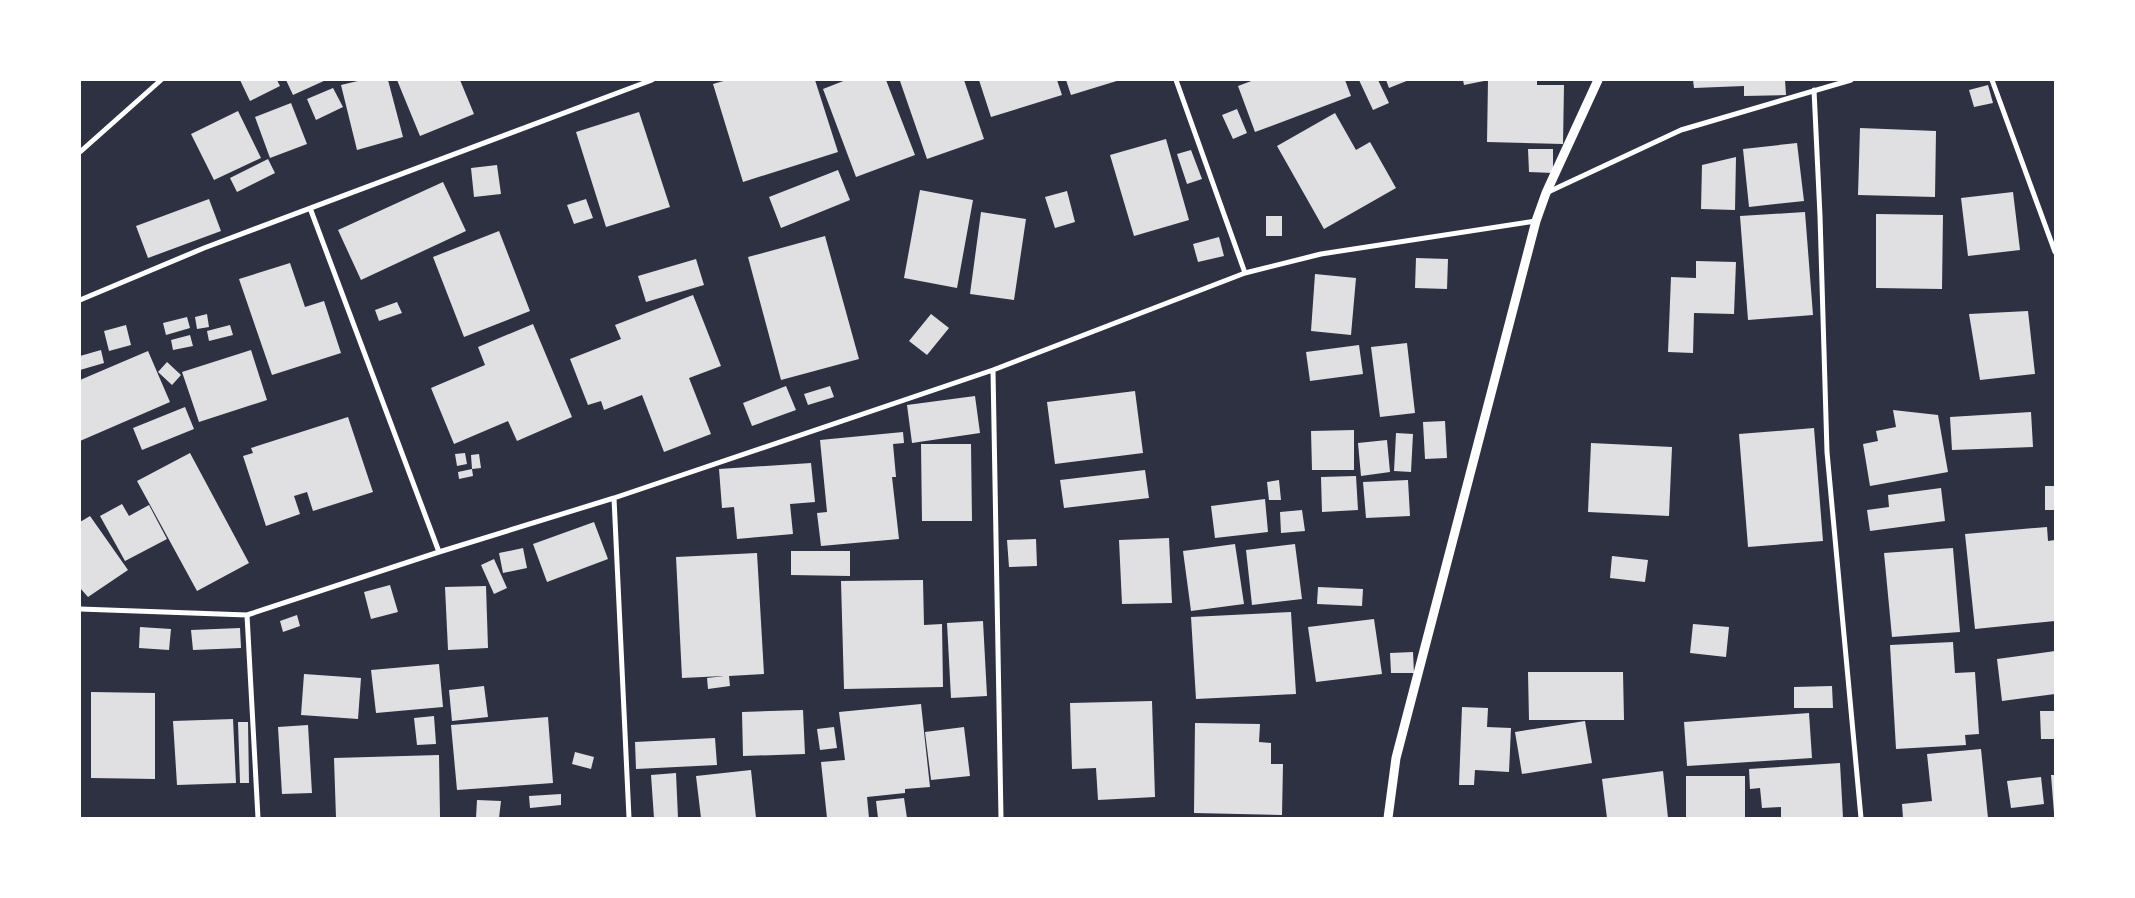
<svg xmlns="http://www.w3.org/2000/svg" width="2135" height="898" viewBox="0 0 2135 898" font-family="'Libre Baskerville',serif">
<rect width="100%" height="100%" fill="#2d3142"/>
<!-- building -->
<path fill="#e0e0e3" d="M 240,80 L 277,80 L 280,86 L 250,101 Z
M 286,80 L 326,80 L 293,95 Z
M 362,80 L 388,80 L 403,137 L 357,150 L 341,85 Z
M 397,80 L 460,80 L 474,114 L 420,136 Z
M 727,80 L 815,80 L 838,152 L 743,182 L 713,84 Z
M 846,80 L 886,80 L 915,155 L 856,177 L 823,89 Z
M 904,80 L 964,80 L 984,139 L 927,159 L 900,81 Z
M 979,80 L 1057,80 L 1062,95 L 991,117 Z
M 1066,80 L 1120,80 L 1071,95 Z
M 1254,80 L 1345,80 L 1351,96 L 1255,132 L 1238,86 Z
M 1359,80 L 1378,80 L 1389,103 L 1373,110 Z
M 1386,80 L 1409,80 L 1389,88 Z
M 1463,80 L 1484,80 L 1484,81 L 1464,85 Z
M 1488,80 L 1537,80 L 1537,85 L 1564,85 L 1563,144 L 1487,142 Z
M 1693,80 L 1785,80 L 1786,95 L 1744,96 L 1744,86 L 1694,88 Z
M 1988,85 L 1993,103 L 1974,107 L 1969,90 Z
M 333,88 L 343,107 L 316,120 L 307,99 Z
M 291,103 L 307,144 L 270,158 L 255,117 Z
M 1237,109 L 1247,133 L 1233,139 L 1222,115 Z
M 238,111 L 261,158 L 214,180 L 191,134 Z
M 639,112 L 670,207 L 606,227 L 576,132 Z
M 1335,113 L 1356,150 L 1370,142 L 1396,188 L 1324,229 L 1277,146 Z
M 1860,128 L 1936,131 L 1935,197 L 1858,195 Z
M 1166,139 L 1189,220 L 1134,236 L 1110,155 Z
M 1797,143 L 1804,201 L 1749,207 L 1743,149 Z
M 1528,149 L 1553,149 L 1553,173 L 1529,172 Z
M 1191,150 L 1202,179 L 1187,184 L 1177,154 Z
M 1736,157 L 1735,210 L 1701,209 L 1702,165 Z
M 268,159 L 275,173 L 237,192 L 230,178 Z
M 497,165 L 501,194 L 474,197 L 471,168 Z
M 838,170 L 850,200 L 781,228 L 769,197 Z
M 443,182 L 466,231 L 361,280 L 338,230 Z
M 920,190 L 973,200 L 957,288 L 904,278 Z
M 1067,191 L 1075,222 L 1055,228 L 1045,197 Z
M 2013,192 L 2020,250 L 1968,256 L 1961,198 Z
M 209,199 L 221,231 L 148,258 L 136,226 Z
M 586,199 L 593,218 L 574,224 L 567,205 Z
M 981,212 L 1026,219 L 1014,300 L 970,294 Z
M 1805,212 L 1813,315 L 1748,320 L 1740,216 Z
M 1876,214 L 1943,215 L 1942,289 L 1876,288 Z
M 1266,216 L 1282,216 L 1282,236 L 1266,236 Z
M 499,231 L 530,311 L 464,337 L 433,257 Z
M 825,236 L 859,359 L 781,380 L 748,257 Z
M 1219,237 L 1224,256 L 1198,262 L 1193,244 Z
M 1416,258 L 1448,259 L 1447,289 L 1415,288 Z
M 696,259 L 704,285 L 646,302 L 638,276 Z
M 1696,261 L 1736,262 L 1734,314 L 1694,313 L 1693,353 L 1668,352 L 1671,277 L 1696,278 Z
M 290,263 L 305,307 L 324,301 L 341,353 L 272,375 L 239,279 Z
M 1315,274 L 1356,278 L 1351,335 L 1311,331 Z
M 693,295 L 721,366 L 689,378 L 711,434 L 664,452 L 642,395 L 604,410 L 601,401 L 588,405 L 570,359 L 621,339 L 615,325 Z
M 397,302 L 402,313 L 379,321 L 375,310 Z
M 2028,311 L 2035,374 L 1980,380 L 1969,314 Z
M 207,314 L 209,327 L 197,329 L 195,317 Z
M 931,314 L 949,328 L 927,355 L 909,341 Z
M 187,317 L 190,328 L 166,335 L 163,323 Z
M 533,324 L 572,417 L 517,441 L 508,421 L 454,444 L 431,388 L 485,365 L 478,347 Z
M 126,325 L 131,345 L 109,351 L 104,331 Z
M 230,325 L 233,335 L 209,341 L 207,331 Z
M 190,335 L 193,346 L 173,350 L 171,340 Z
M 1407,343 L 1415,413 L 1380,417 L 1371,347 Z
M 1359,345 L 1363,374 L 1310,381 L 1306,352 Z
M 101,350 L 104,363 L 80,370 L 80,356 Z
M 251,350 L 267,400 L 199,422 L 182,372 Z
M 148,351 L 170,402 L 80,441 L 80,380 Z
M 167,362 L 181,375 L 172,385 L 158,372 Z
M 786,386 L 796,410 L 752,426 L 743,403 Z
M 830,386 L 834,397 L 808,405 L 804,394 Z
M 1135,391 L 1143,453 L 1055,464 L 1047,402 Z
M 975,396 L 980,433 L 912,443 L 907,405 Z
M 185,407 L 194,429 L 142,450 L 133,428 Z
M 1893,410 L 1938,415 L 1948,472 L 1870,486 L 1863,444 L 1878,441 L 1876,431 L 1896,427 Z
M 2031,412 L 2033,447 L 1952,450 L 1950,417 Z
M 348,417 L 373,492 L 313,511 L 307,492 L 294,496 L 300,514 L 266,526 L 243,456 L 253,453 L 251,448 Z
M 1445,421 L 1447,458 L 1425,459 L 1423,422 Z
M 1814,428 L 1823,541 L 1748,547 L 1739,434 Z
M 1354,430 L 1354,470 L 1312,470 L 1311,431 Z
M 903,432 L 904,443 L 893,444 L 896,477 L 892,477 L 899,539 L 821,546 L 817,513 L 827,512 L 820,440 Z
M 1396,433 L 1413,434 L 1411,472 L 1394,471 Z
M 1387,440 L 1390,472 L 1361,476 L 1358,443 Z
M 1591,443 L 1672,447 L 1669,516 L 1588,512 Z
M 921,444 L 971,444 L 972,521 L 922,521 Z
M 190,453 L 249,563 L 197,591 L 137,481 Z
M 465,453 L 467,464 L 457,466 L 455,454 Z
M 479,454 L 481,468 L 472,469 L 471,455 Z
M 811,463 L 815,502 L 790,504 L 793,534 L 737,539 L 734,507 L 722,508 L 719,469 Z
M 472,469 L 473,476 L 459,479 L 458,472 Z
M 1145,470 L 1149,498 L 1064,508 L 1060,480 Z
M 1356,476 L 1358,510 L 1322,512 L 1321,477 Z
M 1279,480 L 1281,500 L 1269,500 L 1267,482 Z
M 1408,480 L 1410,516 L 1366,518 L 1363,482 Z
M 2045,486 L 2055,486 L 2055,510 L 2045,510 Z
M 1941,488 L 1945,521 L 1870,531 L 1867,510 L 1889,507 L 1888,495 Z
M 1265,499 L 1268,532 L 1215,538 L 1211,506 Z
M 122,504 L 129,516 L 149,505 L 167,539 L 125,561 L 100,516 Z
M 1302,510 L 1305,531 L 1281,533 L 1280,512 Z
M 90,516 L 128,570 L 88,597 L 80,588 L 80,522 Z
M 594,522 L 608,559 L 547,582 L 533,544 Z
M 2047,527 L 2048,541 L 2055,540 L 2055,621 L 1975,629 L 1965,534 Z
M 1169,538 L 1172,603 L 1122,604 L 1119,540 Z
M 1036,539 L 1037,566 L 1009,567 L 1007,540 Z
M 1235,544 L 1244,604 L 1191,611 L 1183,551 Z
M 1295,544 L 1302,599 L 1252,605 L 1246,550 Z
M 523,548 L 527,568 L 503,573 L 499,553 Z
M 1953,548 L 1960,632 L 1892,637 L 1884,553 Z
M 791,551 L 850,551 L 850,576 L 791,575 Z
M 757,553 L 764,674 L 729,676 L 730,686 L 708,689 L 707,678 L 724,676 L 682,678 L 676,557 Z
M 1612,556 L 1648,560 L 1645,582 L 1610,578 Z
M 494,559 L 507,588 L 494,594 L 481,565 Z
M 923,580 L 924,625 L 942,624 L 943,687 L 844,689 L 841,581 Z
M 390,585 L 398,612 L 371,619 L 364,592 Z
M 486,586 L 488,648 L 448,650 L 445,587 Z
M 1318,587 L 1363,589 L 1362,606 L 1317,604 Z
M 1291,612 L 1296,694 L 1196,699 L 1191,617 Z
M 297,615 L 300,626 L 283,632 L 280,621 Z
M 1374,619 L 1382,674 L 1316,682 L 1308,627 Z
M 983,621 L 987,696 L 951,698 L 947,623 Z
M 1693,624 L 1729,627 L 1726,657 L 1690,653 Z
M 140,627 L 171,629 L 169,650 L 139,648 Z
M 240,628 L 241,648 L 193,650 L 191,630 Z
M 1953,642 L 1955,673 L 1975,672 L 1979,734 L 1965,735 L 1966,745 L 1896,749 L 1890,645 Z
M 2055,651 L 2055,694 L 2002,701 L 1997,659 Z
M 1413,652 L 1414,673 L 1391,673 L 1390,653 Z
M 439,664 L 443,707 L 376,713 L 371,670 Z
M 1528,672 L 1623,672 L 1624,720 L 1529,720 Z
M 304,674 L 361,678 L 358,719 L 301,715 Z
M 484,686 L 488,717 L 452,721 L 449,690 Z
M 1832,686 L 1833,708 L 1794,708 L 1794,687 Z
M 91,692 L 155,693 L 155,779 L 91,778 Z
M 1152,701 L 1155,797 L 1098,800 L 1096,768 L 1072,769 L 1070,703 Z
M 921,704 L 930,787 L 905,789 L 905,793 L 867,797 L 869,818 L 827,818 L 821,762 L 845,760 L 839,712 Z
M 1462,707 L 1488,708 L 1487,727 L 1511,728 L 1509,772 L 1475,770 L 1474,785 L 1459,785 Z
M 803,710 L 805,754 L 743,756 L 742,712 Z
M 2040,711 L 2055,711 L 2055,739 L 2041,739 Z
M 1809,713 L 1812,758 L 1687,766 L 1684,722 Z
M 434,716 L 436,744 L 417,745 L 414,718 Z
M 548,717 L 553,783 L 457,790 L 451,725 Z
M 233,719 L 236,783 L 177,785 L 173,721 Z
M 1585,721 L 1592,763 L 1522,774 L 1515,732 Z
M 238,722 L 248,722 L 249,783 L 240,783 Z
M 1195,723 L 1260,724 L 1259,742 L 1271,743 L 1271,764 L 1283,764 L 1282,815 L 1194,813 Z
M 308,725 L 312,793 L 282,794 L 278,727 Z
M 834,727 L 837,748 L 820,750 L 817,729 Z
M 964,727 L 970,776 L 931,780 L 925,732 Z
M 715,738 L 717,765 L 636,769 L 635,742 Z
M 1981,749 L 1988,818 L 1903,818 L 1902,804 L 1932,801 L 1927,754 Z
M 575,752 L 594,757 L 591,769 L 572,764 Z
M 439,755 L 440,817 L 336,818 L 334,758 Z
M 1840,763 L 1843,818 L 1781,818 L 1781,807 L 1762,808 L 1760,788 L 1750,789 L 1749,769 Z
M 751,770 L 756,818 L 701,818 L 696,776 Z
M 1663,771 L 1668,818 L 1607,818 L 1602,779 Z
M 676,773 L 678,818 L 654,818 L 651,775 Z
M 2051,775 L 2055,775 L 2055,813 L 2054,813 Z
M 1686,776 L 1745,776 L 1745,818 L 1686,818 Z
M 2041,777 L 2044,804 L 2011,808 L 2007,781 Z
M 561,794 L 561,805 L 530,808 L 529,796 Z
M 904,798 L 907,818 L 878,818 L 876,801 Z
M 477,800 L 501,801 L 499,818 L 476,818 Z"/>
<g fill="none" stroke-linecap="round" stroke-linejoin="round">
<!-- minor -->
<path stroke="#fff" stroke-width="5" d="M 1176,80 L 1245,273
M 1992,80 L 2055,252
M 1814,90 L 1820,216 L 1827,452 L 1861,818
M 80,152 L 161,80
M 1546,193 L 1681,130 L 1851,80
M 310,208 L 439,552
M 80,300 L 204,248 L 652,80
M 993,370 L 1001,818
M 614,498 L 629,818
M 80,609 L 247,615 L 439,552 L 614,498 L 993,370 L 1245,273 L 1321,254 L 1536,221
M 247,615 L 258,818"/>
<!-- tertiary -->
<path stroke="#fff" stroke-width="9" d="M 1388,818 L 1396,758 L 1536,221 L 1546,193 L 1598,80"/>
</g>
<!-- border -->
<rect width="2135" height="898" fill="none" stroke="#ffffff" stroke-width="162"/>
</svg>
